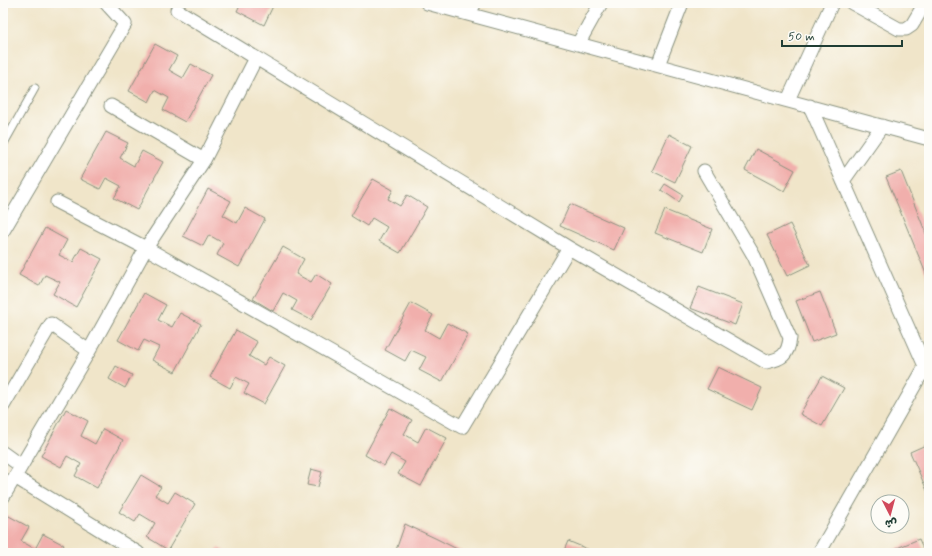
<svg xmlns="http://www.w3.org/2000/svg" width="932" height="556" viewBox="0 0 932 556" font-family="Mynerve,'Playpen Sans Arabic',sans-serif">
<rect width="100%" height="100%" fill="#fdfcf7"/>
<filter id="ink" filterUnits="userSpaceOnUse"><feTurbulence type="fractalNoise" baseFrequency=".025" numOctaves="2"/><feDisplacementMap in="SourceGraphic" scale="8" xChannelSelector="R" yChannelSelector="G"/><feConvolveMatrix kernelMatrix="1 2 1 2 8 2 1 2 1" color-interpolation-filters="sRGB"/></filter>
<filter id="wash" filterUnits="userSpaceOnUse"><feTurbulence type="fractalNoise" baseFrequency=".012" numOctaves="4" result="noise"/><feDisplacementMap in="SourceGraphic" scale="16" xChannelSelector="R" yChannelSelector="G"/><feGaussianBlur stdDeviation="0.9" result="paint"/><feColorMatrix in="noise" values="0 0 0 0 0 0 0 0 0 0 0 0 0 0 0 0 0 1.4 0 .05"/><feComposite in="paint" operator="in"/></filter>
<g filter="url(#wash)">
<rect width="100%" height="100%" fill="#f0e5c9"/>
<g id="blocks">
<!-- building -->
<path fill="#f1afac" d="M 241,3 L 268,3 L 273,6 L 264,25 L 237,11 Z
M 155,44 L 177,56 L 169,70 L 183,78 L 191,64 L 211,75 L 185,122 L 163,110 L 169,98 L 155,90 L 149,102 L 129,91 Z
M 106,132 L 128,143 L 120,158 L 134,166 L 142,151 L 163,162 L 137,210 L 114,198 L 121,186 L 106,178 L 100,189 L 80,179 Z
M 669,134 L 692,146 L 675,182 L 652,171 Z
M 756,149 L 795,170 L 784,191 L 745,170 Z
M 901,171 L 929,241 L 929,281 L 886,177 Z
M 373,179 L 393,190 L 388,199 L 400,206 L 407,195 L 427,207 L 400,253 L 379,241 L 387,227 L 372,218 L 367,226 L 351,216 Z
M 665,184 L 683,195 L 679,202 L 661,190 Z
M 208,189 L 231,201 L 223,215 L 237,223 L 245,208 L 265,219 L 239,267 L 217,255 L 223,243 L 209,235 L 203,246 L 183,236 Z
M 570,204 L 624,228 L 614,250 L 560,226 Z
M 665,210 L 712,229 L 703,252 L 655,233 Z
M 790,224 L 810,265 L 787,276 L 767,235 Z
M 45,228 L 67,240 L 59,255 L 73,262 L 81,248 L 102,259 L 76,307 L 53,294 L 60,282 L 45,275 L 39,286 L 19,275 Z
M 283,247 L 304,259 L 296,274 L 311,282 L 316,274 L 332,284 L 311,320 L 292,310 L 297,301 L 283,293 L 273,311 L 253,299 Z
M 699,287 L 743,304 L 735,325 L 690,308 Z
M 820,292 L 836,333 L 812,342 L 796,301 Z
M 144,293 L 166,305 L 158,320 L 172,327 L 180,313 L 201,324 L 175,372 L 152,360 L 159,347 L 144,340 L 138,351 L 118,340 Z
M 411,303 L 433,315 L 425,330 L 439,338 L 447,323 L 468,334 L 442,382 L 419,370 L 426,357 L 411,350 L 405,361 L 385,350 Z
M 236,330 L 257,342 L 249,356 L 264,365 L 269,357 L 285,366 L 264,404 L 244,393 L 249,384 L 236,377 L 230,388 L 210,377 Z
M 116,366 L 132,375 L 125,388 L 109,379 Z
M 718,367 L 762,388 L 752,410 L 707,389 Z
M 822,376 L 844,388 L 822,426 L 800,414 Z
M 390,408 L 412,420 L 404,434 L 418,442 L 426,427 L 447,438 L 421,486 L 398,474 L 405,462 L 391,454 L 384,466 L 365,455 Z
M 66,409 L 88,421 L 81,436 L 95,444 L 103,429 L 123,440 L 97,488 L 75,476 L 81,464 L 67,456 L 61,467 L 41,456 Z
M 928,444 L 929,446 L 929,495 L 910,452 Z
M 311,469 L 322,472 L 318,487 L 307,485 Z
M 141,475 L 161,487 L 155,495 L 168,503 L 175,492 L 195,504 L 168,550 L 147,537 L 155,523 L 140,514 L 135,522 L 119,512 Z
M 7,515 L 29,527 L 21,541 L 35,549 L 43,534 L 64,545 L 60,553 L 3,553 L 3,522 Z
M 405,524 L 435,538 L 465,553 L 395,553 Z
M 919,539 L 925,553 L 885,553 Z
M 568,541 L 597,553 L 563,553 Z
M 218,548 L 229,553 L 215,553 Z"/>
</g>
</g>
<g filter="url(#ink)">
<use href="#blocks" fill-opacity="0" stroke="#88917e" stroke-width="1"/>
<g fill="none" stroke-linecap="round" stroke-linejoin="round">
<!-- lane casing -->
<g stroke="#88917e" stroke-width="9">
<path id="lane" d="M 3,145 L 35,88"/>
</g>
<!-- street casing -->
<g stroke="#88917e" stroke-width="15">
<path id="street" d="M 427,3 L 929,139
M 852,3 L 899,29 L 906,29 L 912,25 L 925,3
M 177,10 L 569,248 L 766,362 C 782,359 788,355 790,338 L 754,256 L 704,171
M 468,14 L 475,3
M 578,44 L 601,3
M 658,65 L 682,3
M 788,100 L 832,3
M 111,106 L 204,160
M 810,106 L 929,375
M 843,181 L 882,126
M 57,202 L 146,248 L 462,427 L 569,248
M 3,231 L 125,24 L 106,3
M 3,406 L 51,324 L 89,351
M 3,453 L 21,466
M 15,477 L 138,553
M 3,497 L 89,351 L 146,248 L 204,160 L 256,58
M 819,553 L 925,367"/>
</g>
<!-- lane -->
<use href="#lane" stroke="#fff" stroke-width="7"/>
<!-- street -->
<use href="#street" stroke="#fff" stroke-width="13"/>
</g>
</g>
<!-- margin -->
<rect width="932" height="556" fill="none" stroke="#fdfcf7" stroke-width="16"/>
<!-- north arrow -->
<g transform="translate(890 514) rotate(174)"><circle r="19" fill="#fdfcf7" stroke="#a4b0a9"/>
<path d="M0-3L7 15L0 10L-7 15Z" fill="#d1495b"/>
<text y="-6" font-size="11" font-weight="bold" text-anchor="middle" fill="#1f3d34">ش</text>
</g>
<!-- scale -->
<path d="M782 40v6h120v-6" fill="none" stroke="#1f3d34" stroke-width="2"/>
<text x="788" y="40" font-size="12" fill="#1f3d34" stroke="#fdfcf7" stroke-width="3" paint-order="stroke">50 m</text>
</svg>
